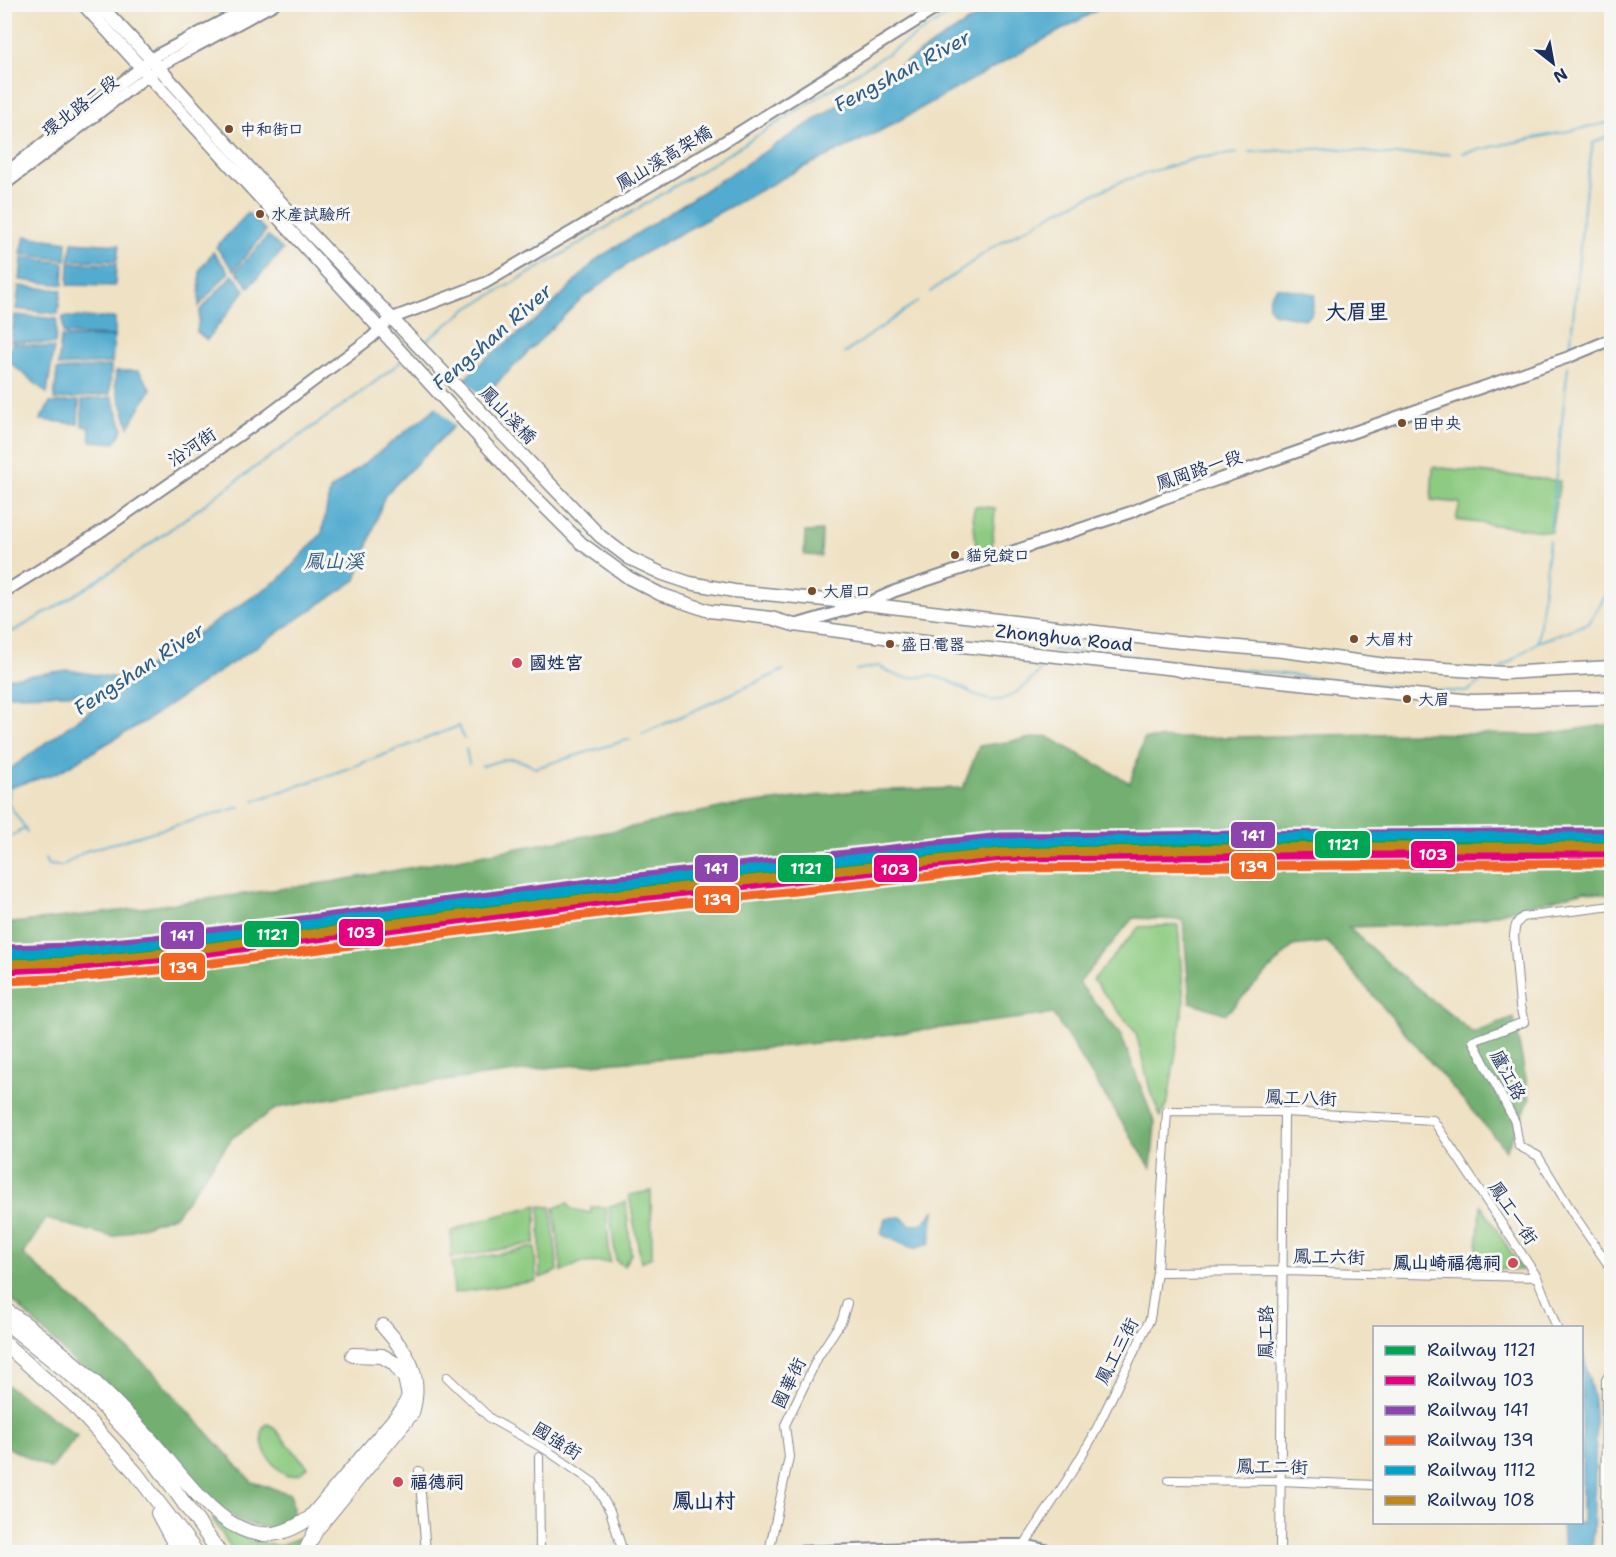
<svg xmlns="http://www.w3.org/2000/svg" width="1616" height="1557" viewBox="0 0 1616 1557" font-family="'Shantell Sans','LXGW WenKai TC',sans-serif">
<rect width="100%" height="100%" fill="#f6f6f2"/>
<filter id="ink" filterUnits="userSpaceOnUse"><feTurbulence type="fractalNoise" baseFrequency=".0167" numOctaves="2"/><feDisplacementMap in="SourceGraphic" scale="12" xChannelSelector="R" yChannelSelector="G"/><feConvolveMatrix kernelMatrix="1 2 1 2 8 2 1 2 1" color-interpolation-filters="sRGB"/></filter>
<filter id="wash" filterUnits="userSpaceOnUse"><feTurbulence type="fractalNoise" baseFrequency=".008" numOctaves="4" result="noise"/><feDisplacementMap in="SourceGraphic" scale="24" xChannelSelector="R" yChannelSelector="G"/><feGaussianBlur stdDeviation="1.35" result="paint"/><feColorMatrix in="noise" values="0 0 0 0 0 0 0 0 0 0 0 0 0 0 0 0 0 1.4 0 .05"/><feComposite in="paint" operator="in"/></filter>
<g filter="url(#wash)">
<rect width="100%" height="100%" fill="#efe1c3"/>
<!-- green -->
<path fill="#8dcb81" stroke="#547d70" stroke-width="1.5" d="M 1433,467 L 1560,481 L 1551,532 L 1456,520 L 1460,503 L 1431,500 Z
M 975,506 L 995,508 L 992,551 L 977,556 L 973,514 Z
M 1178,925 L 1184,1003 L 1168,1101 L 1161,1117 L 1151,1094 L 1136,1033 L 1093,980 L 1139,927 Z
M 651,1191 L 652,1257 L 641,1262 L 629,1195 Z
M 626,1202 L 631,1254 L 624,1266 L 616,1261 L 609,1206 Z
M 568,1203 L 571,1209 L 591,1213 L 591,1207 L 606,1207 L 610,1262 L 580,1263 L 562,1272 L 554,1208 Z
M 537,1205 L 535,1243 L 451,1258 L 451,1232 L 472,1223 Z
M 1481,1205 L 1522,1270 L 1475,1268 Z
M 540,1206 L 551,1207 L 558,1271 L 540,1278 Z
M 535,1247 L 536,1281 L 454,1293 L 452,1263 Z
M 267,1424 L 272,1426 L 308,1467 L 299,1474 L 287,1476 C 270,1464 258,1449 263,1428 Z
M 212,1518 L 250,1541 L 279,1546 L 309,1534 L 299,1552 L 234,1552 Z"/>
<!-- forest -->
<path fill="#72af6f" stroke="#466f66" stroke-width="1.5" d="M 822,531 L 821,556 L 804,555 L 805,532 Z
M 1611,724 L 1611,895 L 1585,891 L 1458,924 L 1348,927 L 1394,969 L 1473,1033 L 1514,1018 L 1530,1099 L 1506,1150 L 1327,942 L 1293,946 L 1226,1014 L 1190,1002 L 1183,920 L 1133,918 L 1079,983 L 1121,1035 L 1155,1124 L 1151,1168 L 1053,1014 L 844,1040 L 693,1056 L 554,1067 L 387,1088 L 277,1108 L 232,1138 L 176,1215 L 113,1237 L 46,1219 L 23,1254 L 152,1371 L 252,1482 L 291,1494 L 294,1519 L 270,1529 L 241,1522 L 223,1510 L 5,1293 L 4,924 L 111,912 L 331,882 L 618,830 L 724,807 L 855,791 L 963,788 L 979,746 L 1047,736 L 1130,783 L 1144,739 L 1416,733 L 1539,735 Z
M 4,1383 L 77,1436 L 51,1469 L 5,1446 Z"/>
<!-- water -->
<path fill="#52accf" stroke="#366e96" stroke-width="1.5" d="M 1004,5 L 1131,5 L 1099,9 L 880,131 L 794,172 L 637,257 L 579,301 L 385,495 L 356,580 L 147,720 L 57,773 L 5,789 L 5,773 L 114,693 L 5,695 L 4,679 L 68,670 L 128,680 L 281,578 L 322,533 L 330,490 L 431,412 L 484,360 L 541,316 L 597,259 L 971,20 Z
M 248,213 L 266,231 L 234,270 L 216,247 Z
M 25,236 L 67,242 L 66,260 L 21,254 Z
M 268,236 L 283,250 L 249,287 L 236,271 Z
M 72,242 L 119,245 L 117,261 L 69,260 Z
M 213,252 L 229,272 L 199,306 L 200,270 Z
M 22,257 L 64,263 L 63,285 L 20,280 Z
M 69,263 L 116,264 L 115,286 L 68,285 Z
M 233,275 L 245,290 L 207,340 L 197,332 L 200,310 Z
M 19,286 L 61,290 L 58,314 L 16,309 Z
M 1277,287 L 1315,294 L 1311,315 L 1304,319 L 1273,313 C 1265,304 1269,295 1277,287 Z
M 15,315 L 57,319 L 55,344 L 11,341 Z
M 63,317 L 115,318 L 115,336 L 63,334 Z
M 61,337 L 114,337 L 112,363 L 58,366 Z
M 12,343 L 54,348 L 47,393 L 7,360 Z
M 111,366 L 110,394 L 54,400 L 57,370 Z
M 116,371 L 139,371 L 151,389 L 129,427 L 115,385 Z
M 112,397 L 123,428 L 115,443 L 91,441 L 89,427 L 82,426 L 82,400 Z
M 79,401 L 78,424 L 40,420 L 50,403 Z
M 934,1211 L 930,1244 L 913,1249 L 881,1234 L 885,1218 L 901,1217 L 911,1225 L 923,1224 Z
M 1582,1350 L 1594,1400 L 1596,1432 L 1593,1541 L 1591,1552 L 1564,1552 L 1562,1523 L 1582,1522 Z"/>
<!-- pier -->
<path fill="#efe1c3" d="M 462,377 L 484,400 L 456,428 L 434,404 Z"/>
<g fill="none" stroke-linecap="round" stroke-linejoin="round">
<!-- stream -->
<path stroke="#52accf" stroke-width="2" d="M 988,4 L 994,12
M 1250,152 L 1334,148 L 1390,155 L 1450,154
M 1463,153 L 1612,122
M 930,292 L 993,247 L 1058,211 L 1122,181 L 1196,158 L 1238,153
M 422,344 L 467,309 L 549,262 L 725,156 L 966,4
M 1570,350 L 1586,186 L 1593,143 L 1612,134
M 845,353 L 918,301
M 1550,529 L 1568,366
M 4,636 C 89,592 165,533 242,477 C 296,437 352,402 404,359
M 1538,642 L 1549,540
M 1052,650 L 1106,654 L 1413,689 L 1466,692 L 1489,677
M 1501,668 L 1538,642 L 1589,623 L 1612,585
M 856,670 L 879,666 C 888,672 898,678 909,678 C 917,678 925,675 932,676 C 967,681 984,717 1018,691 C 1032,680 1037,676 1046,660
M 642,734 L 784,670
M 466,749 L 469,764
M 482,766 C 506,759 512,754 535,768 L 630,739
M 10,785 L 8,803 L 25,828
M 254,801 L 352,767 L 459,726 L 464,739
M 4,840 L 25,828 L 27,832
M 45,859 L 48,865 L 62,866 L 86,851 L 240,807"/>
</g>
</g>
<g filter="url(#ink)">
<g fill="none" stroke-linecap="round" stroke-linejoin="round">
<!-- street casing -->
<g stroke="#858890" stroke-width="10">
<path id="street" d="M 228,4 L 234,16
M 1612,906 L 1523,917 C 1515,923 1515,927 1514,936 L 1520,1006 L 1524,1022 L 1473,1041 L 1515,1122 L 1519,1146 L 1538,1156 L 1574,1215 L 1612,1270
M 1157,1272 L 1281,1271 L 1537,1277
M 447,1377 L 491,1419 L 548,1451 L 594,1483 L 610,1511 L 623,1552
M 539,1457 L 540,1552
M 419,1471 L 426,1552
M 1169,1480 L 1280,1481 L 1374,1485
M 1024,1545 L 1067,1480 L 1092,1438 L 1150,1319 L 1157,1272 L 1167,1111 L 1284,1112 L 1433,1120 L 1537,1277 L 1557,1328
M 769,1552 L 789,1457 L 785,1425 L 818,1357 L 842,1320 L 847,1303
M 1280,1552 L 1284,1112
M 1605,1552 L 1606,1380 L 1612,1370"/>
</g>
<!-- secondary casing -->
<g stroke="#858890" stroke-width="14">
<path id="secondary" d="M 4,174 L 157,55 L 255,4
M 4,185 L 163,64 L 274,4
M 4,592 L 100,532 L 264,418 L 372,337 L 390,319 L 485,283 L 719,145 L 943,4
M 795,625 L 866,604 L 895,591 L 1131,512 L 1162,499 L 1569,357 L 1612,339
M 794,1552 L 1004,1545 L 1024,1545 L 1054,1552"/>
</g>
<!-- primary casing -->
<g stroke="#858890" stroke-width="15">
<path id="primary" d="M 83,4 L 519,481 L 581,543 L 629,578 L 660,594 L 709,611 L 771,618 L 794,625 L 906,640 L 1176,669 L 1183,671 L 1472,701 L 1612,698
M 99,4 L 159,68 L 269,190 L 600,536 L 629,558 L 663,574 L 690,583 L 734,591 L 866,604 L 1170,641 L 1283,651 L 1386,665 L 1504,673 L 1612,667"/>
</g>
<!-- highway casing -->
<g stroke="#858890" stroke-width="16">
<path id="highway" d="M 4,1309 C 55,1343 107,1392 148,1437 C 171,1462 205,1510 234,1525 C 262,1541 285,1535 310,1518 L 403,1409 L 409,1396 L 405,1378 L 394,1363 L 382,1356 L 353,1355
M 4,1321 L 80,1382 L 151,1457 L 219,1552
M 4,1343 L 73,1404 L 135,1472 L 196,1552
M 158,1513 L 179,1552
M 305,1552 L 316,1530 L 412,1413 C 423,1373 408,1355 383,1326"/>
</g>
<!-- street -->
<use href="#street" stroke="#fff" stroke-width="8"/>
<!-- secondary -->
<use href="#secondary" stroke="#fff" stroke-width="10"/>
<!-- primary -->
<use href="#primary" stroke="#fff" stroke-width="12"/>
<!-- highway -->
<use href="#highway" stroke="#fff" stroke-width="14"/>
<!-- rail-1 casing -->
<g stroke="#f6f6f2" stroke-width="14">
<path id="rail-1" d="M 4,960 L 72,957 L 155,949 L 621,889 L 1002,847 L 1612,842"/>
</g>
<!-- rail-2 casing -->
<g stroke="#f6f6f2" stroke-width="14">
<path id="rail-2" d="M 4,970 L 73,967 L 156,959 L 622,899 L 1003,857 L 1612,853"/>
</g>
<!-- rail-3 casing -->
<g stroke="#f6f6f2" stroke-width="14">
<path id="rail-3" d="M 4,949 L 71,947 L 154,939 L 620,879 L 1001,837 L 1612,832"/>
</g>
<!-- rail-4 casing -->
<g stroke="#f6f6f2" stroke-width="14">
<path id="rail-4" d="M 5,981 L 74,978 L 158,970 L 623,910 L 1003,868 L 1612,863"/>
</g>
<!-- rail-5 casing -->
<g stroke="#f6f6f2" stroke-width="14">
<path id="rail-5" d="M 4,954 L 72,952 L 155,944 L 620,884 L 1001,843 L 1331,836 L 1612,837"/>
</g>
<!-- rail-6 casing -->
<g stroke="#f6f6f2" stroke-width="14">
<path id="rail-6" d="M 4,964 L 73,962 L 156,954 L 621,894 L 1002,853 L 1331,847 L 1612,847"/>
</g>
<!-- rail-1 -->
<use href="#rail-1" stroke="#00a651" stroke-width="9"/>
<!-- rail-2 -->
<use href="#rail-2" stroke="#e5007d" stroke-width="9"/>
<!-- rail-3 -->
<use href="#rail-3" stroke="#8e44ad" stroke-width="9"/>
<!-- rail-4 -->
<use href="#rail-4" stroke="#f26522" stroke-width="9"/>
<!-- rail-5 -->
<use href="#rail-5" stroke="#01a3c8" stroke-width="9"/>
<!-- rail-6 -->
<use href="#rail-6" stroke="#c08818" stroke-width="9"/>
</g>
</g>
<!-- markers -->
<g fill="#7a4b2a" stroke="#f6f6f2" stroke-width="2">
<circle cx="229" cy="129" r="5"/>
<circle cx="260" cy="214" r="5"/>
<circle cx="1402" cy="423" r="5"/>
<circle cx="955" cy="555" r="5"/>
<circle cx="812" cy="591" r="5"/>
<circle cx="1354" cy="639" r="5"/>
<circle cx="890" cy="644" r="5"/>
<circle cx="1407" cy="699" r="5"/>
</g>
<g fill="#d1495b" stroke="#f6f6f2" stroke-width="2">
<circle cx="517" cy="663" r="6"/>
<circle cx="1513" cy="1263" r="6"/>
<circle cx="398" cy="1482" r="6"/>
</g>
<g text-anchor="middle" stroke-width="6" stroke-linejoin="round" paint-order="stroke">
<!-- bus labels -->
<g font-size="16" fill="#1b2f5e" stroke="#f6f6f2" text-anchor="start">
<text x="240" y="135">中和街口</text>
<text x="271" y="220">水產試驗所</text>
<text x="1413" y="429">田中央</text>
<text x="966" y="561">貓兒錠口</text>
<text x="823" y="597">大眉口</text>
<text x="1365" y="645">大眉村</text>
<text x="901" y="650">盛日電器</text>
<text x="1418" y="705">大眉</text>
</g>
<!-- street labels -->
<g font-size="18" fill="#1b2f5e" stroke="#f6f6f2">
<text transform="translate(80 106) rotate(-37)" y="6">環北路二段</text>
<text transform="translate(664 158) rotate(-31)" y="6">鳳山溪高架橋</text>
<text transform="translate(508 415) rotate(46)" y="6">鳳山溪橋</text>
<text transform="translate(192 447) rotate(-34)" y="6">沿河街</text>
<text transform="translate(1199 470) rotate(-19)" y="6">鳳岡路一段</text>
<text transform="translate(1064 638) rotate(6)" y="6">Zhonghua Road</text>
<text transform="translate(1508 1075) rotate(62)" y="6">廬江路</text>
<text transform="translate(1301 1098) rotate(2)" y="6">鳳工八街</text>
<text transform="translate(1513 1213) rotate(56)" y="6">鳳工一街</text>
<text transform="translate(1329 1257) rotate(1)" y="6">鳳工六街</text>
<text transform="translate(1266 1332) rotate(-90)" y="6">鳳工路</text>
<text transform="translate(1117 1351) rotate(-63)" y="6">鳳工三街</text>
<text transform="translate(789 1383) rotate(-64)" y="6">國華街</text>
<text transform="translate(557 1441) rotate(32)" y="6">國強街</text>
<text transform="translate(1272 1467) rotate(1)" y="6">鳳工二街</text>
</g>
<!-- poi labels -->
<g font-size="18" font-weight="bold" fill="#1b2f5e" stroke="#f6f6f2" text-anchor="start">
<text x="529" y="669">國姓宫</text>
<text x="1501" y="1269" text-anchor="end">鳳山崎福德祠</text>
<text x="410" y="1488">福德祠</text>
</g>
<!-- water labels -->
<g font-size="20" font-style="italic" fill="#2e5b86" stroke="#f6f6f2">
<text transform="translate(902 71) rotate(-28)" y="7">Fengshan River</text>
<text transform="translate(492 337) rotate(-41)" y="7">Fengshan River</text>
<text x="334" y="568">鳳山溪</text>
<text transform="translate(139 669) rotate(-33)" y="7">Fengshan River</text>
</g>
<!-- quarter labels -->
<g font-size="21" font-weight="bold" fill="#1b2f5e" stroke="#f6f6f2">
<text x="1357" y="319">大眉里</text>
<text x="704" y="1508">鳳山村</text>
</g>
</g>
<g stroke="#f6f6f2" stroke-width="2">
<rect x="1230" y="821" width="46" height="28" rx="6" fill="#8e44ad"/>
<rect x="1314" y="830" width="57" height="29" rx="6" fill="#00a651"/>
<rect x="1410" y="840" width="46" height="29" rx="6" fill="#e5007d"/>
<rect x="1230" y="852" width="46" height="28" rx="6" fill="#f26522"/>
<rect x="694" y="854" width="45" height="29" rx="6" fill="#8e44ad"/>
<rect x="777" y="854" width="57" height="29" rx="6" fill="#00a651"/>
<rect x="873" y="854" width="45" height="29" rx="6" fill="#e5007d"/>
<rect x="694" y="885" width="46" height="29" rx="6" fill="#f26522"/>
<rect x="338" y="918" width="46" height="29" rx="6" fill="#e5007d"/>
<rect x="243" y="920" width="57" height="28" rx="6" fill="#00a651"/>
<rect x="160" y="921" width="45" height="29" rx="6" fill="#8e44ad"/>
<rect x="160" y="952" width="46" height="29" rx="6" fill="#f26522"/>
</g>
<g font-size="16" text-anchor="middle" font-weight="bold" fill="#fff">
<text x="1253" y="841">141</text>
<text x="1343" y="850">1121</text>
<text x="1433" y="860">103</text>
<text x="1253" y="872">139</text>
<text x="716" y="874">141</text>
<text x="806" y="874">1121</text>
<text x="895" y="875">103</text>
<text x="717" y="905">139</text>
<text x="361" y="938">103</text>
<text x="272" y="940">1121</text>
<text x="182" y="941">141</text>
<text x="183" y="973">139</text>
</g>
<!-- margin -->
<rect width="1616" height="1557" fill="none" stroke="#f6f6f2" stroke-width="24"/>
<!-- legend -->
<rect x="1373" y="1326" width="210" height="198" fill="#f6f6f2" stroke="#9ea6b7" stroke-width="1.5"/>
<rect x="1385" y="1346" width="30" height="9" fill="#00a651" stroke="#9ea6b7" stroke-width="1.5"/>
<text x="1427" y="1356" font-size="18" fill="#1b2f5e">Railway 1121</text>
<rect x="1385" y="1376" width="30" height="9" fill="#e5007d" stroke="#9ea6b7" stroke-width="1.5"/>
<text x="1427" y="1386" font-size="18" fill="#1b2f5e">Railway 103</text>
<rect x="1385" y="1406" width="30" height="9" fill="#8e44ad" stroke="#9ea6b7" stroke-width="1.5"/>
<text x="1427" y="1416" font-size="18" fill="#1b2f5e">Railway 141</text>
<rect x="1385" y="1436" width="30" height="9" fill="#f26522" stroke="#9ea6b7" stroke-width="1.5"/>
<text x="1427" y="1446" font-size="18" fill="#1b2f5e">Railway 139</text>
<rect x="1385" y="1466" width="30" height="9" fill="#01a3c8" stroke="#9ea6b7" stroke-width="1.5"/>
<text x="1427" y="1476" font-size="18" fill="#1b2f5e">Railway 1112</text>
<rect x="1385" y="1496" width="30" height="9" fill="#c08818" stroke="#9ea6b7" stroke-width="1.5"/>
<text x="1427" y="1506" font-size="18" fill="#1b2f5e">Railway 108</text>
<!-- north arrow -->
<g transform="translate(1553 63) rotate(149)" stroke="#f6f6f2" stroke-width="4.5" paint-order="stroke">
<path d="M0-4.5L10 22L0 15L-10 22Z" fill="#1b2f5e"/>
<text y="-9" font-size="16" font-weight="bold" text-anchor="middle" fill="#1b2f5e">N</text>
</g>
</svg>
